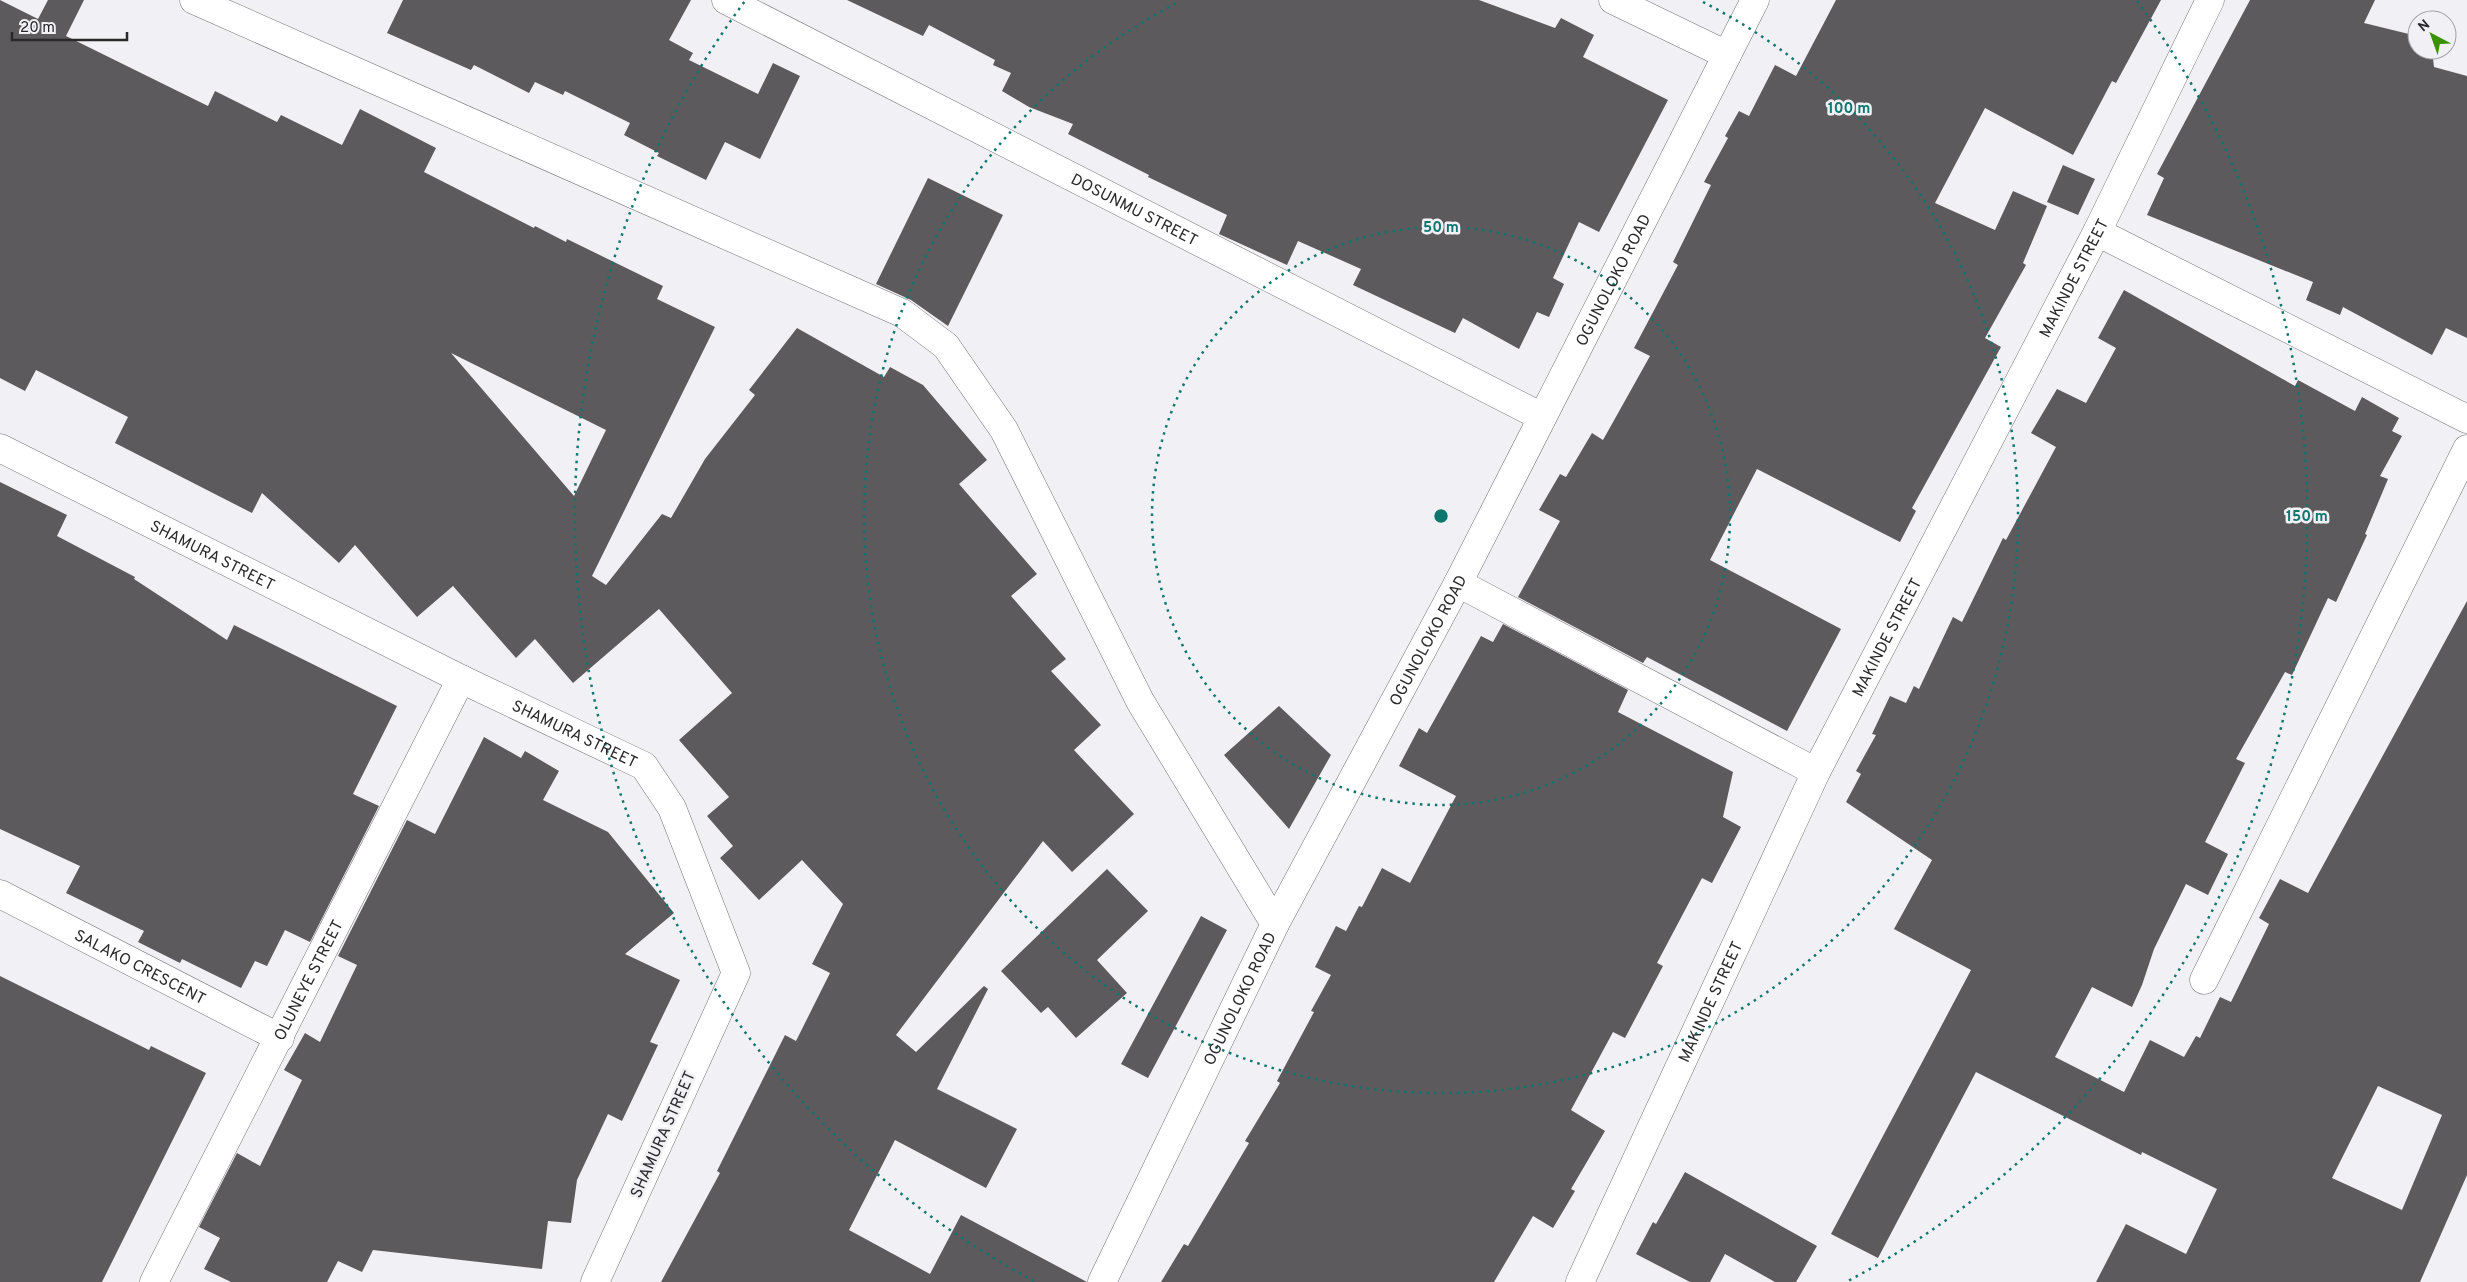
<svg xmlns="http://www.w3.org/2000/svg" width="2467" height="1282" viewBox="0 0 2467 1282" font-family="Overpass,sans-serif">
<rect width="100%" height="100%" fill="#f1f0f5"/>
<!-- building -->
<path fill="#5d5a5d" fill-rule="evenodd" d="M 0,0 L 38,19 L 48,0 L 84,0 L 66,36 L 208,106 L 215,91 L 277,122 L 281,115 L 342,145 L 360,109 L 436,148 L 424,172 L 534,228 L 535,226 L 566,242 L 567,239 L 663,286 L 657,299 L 715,327 L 592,576 L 606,585 L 662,514 L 671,518 L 705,459 L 755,395 L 749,390 L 797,328 L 884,377 L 890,367 L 923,385 L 987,460 L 959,484 L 1037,574 L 1011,596 L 1066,659 L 1051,671 L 1101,725 L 1074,750 L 1134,814 L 1072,872 L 1043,841 L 896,1035 L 916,1052 L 984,986 L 988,989 L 937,1089 L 1017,1129 L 986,1188 L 895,1140 L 849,1230 L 930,1274 L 961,1215 L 1087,1282 L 661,1282 L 720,1173 L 717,1171 L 785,1035 L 796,1041 L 830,973 L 812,964 L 843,904 L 802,860 L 759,900 L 720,858 L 733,846 L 707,816 L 729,797 L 679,740 L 732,693 L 659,609 L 573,683 L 535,639 L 516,658 L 453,586 L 417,617 L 355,545 L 339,563 L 262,493 L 252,513 L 115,443 L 128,417 L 36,370 L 25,391 L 0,378 ZM 451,353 L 606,430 L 574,496 Z
M 403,0 L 691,0 L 669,40 L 693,53 L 689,60 L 758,94 L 773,63 L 800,76 L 760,159 L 725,142 L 706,180 L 657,156 L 659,153 L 624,135 L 630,123 L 565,91 L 563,95 L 535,82 L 529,93 L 474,65 L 471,70 L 387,33 Z
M 847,0 L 1479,0 L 1555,28 L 1561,18 L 1594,35 L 1583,57 L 1668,100 L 1599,232 L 1579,222 L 1553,278 L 1564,284 L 1549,317 L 1537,312 L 1519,349 L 1463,318 L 1455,333 L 1353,285 L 1361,269 L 1298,241 L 1287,265 L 1219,234 L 1227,215 L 1148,177 L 1149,175 L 1068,134 L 1073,124 L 1029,107 L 1002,91 L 1011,73 L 993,65 L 995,60 L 929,25 L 923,36 Z
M 1836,0 L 2161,0 L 2116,83 L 2112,81 L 2073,155 L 1985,108 L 1935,203 L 1995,230 L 2013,191 L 2047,206 L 2023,263 L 2026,265 L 1985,338 L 2001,347 L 1912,508 L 1916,511 L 1900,542 L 1757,469 L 1710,560 L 1841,629 L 1787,731 L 1647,657 L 1643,663 L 1518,597 L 1560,521 L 1539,510 L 1560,474 L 1566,477 L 1592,433 L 1603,440 L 1650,356 L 1634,348 L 1678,265 L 1673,262 L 1711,185 L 1704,182 L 1728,138 L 1725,136 L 1739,111 L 1749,116 L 1775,65 L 1796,76 Z
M 2250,0 L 2375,0 L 2364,23 L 2417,36 L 2417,50 L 2432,50 L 2434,67 L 2467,76 L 2467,338 L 2446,328 L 2432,355 L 2343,307 L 2340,315 L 2306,300 L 2313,282 L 2147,215 L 2164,178 L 2157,174 Z
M 2063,165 L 2095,179 L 2078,215 L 2047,202 Z
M 928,178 L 1003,215 L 948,326 L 911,300 L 876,284 Z
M 2124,290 L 2295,386 L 2298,380 L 2355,411 L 2362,397 L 2399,418 L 2392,431 L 2402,436 L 2380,476 L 2388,479 L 2365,534 L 2367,535 L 2336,602 L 2328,598 L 2292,675 L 2285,672 L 2236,759 L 2245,763 L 2205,842 L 2228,854 L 2208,895 L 2186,884 L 2154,949 L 2142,985 L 2132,1007 L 2092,987 L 2055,1057 L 2124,1092 L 2150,1040 L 2184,1057 L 2196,1036 L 2200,1038 L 2220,997 L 2231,1002 L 2269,924 L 2259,918 L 2280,879 L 2308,893 L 2467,601 L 2467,1175 L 2420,1282 L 2096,1282 L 2126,1224 L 2186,1254 L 2217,1189 L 2142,1152 L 2141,1155 L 1976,1072 L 1878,1258 L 1831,1234 L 1971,970 L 1894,929 L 1932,860 L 1846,802 L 1861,774 L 1856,771 L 1876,735 L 1872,734 L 1890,696 L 1906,703 L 1914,686 L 1919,689 L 1953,617 L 1962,622 L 2003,538 L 2006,540 L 2056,447 L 2031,433 L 2057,389 L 2086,403 L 2116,348 L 2098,338 ZM 2378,1086 L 2442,1115 L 2402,1210 L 2332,1178 Z
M 0,482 L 67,515 L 57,536 L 135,577 L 134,579 L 227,640 L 234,625 L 397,706 L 353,794 L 379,806 L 310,942 L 285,930 L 267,966 L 255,961 L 241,988 L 182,959 L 180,963 L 138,942 L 144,931 L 66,893 L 80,866 L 0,829 Z
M 1503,624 L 1628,690 L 1618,712 L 1733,772 L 1723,817 L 1741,827 L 1712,883 L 1702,878 L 1657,963 L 1663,966 L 1625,1038 L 1613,1032 L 1571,1110 L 1605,1131 L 1571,1189 L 1575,1191 L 1553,1228 L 1533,1216 L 1494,1282 L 1161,1282 L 1184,1244 L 1188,1246 L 1249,1143 L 1245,1141 L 1280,1083 L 1277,1081 L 1314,1012 L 1311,1011 L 1331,975 L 1315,967 L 1336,926 L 1346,931 L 1359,906 L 1362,907 L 1382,868 L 1410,883 L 1456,796 L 1399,766 L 1419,728 L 1427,733 L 1481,636 L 1493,642 Z
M 1279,706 L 1331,755 L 1289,829 L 1224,755 Z
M 484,737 L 521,758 L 525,751 L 559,771 L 543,800 L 608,832 L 674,913 L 625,954 L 680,980 L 650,1042 L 658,1045 L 622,1121 L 608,1114 L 577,1180 L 571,1223 L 548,1221 L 542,1269 L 373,1250 L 362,1272 L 338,1261 L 327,1282 L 231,1282 L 204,1269 L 220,1238 L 199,1227 L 237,1153 L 260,1166 L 302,1080 L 284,1070 L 305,1033 L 320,1042 L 357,965 L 338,956 L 407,820 L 435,834 Z
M 1107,869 L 1148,911 L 1097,960 L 1127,993 L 1076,1038 L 1048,1007 L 1041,1013 L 1001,971 Z
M 1201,916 L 1227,930 L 1148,1078 L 1121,1064 Z
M 0,976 L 149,1050 L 151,1046 L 206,1073 L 102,1282 L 0,1282 Z
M 1685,1172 L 1817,1246 L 1796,1282 L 1775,1282 L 1725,1254 L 1710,1282 L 1690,1282 L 1636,1254 L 1653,1222 L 1656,1224 Z"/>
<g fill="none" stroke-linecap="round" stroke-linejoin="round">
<!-- minor casing -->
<g stroke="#747477" stroke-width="29">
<g id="minor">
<path id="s1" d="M 726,0 L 1542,417"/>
<path d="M 1613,0 L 1727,55"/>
<path d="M 2097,232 L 2467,419"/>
<path id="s2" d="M 0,448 L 461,679 L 644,766 L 672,808 L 736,973 L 595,1282"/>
<path id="s3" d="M 0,894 L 280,1038"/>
<path d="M 2204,980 L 2467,449"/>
<path id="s4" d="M 154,1282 L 461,679"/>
</g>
</g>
<!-- tertiary casing -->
<g stroke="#747477" stroke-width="29">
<g id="tertiary">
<path d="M 194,0 L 902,313 L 946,346 L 1004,430 L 1140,701 L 1275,924"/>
<path d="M 1458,583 L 1816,772"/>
<path id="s5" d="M 1102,1282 L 1275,924 L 1458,583 L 1755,0"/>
<path id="s6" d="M 1580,1282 L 1816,772 L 2097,232 L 2210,0"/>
</g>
</g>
<!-- minor -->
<use href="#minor" stroke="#fff" stroke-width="28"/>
<!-- tertiary -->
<use href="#tertiary" stroke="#fff" stroke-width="28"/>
</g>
<!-- distance rings -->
<g fill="none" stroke="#0f766e" stroke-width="2.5" stroke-dasharray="2.5 5">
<circle cx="1441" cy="516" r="289"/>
<path d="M1703 2A577 577 0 1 1 1179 2"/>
<path d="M1034 1281A866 866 0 0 1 745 1M2137 1A866 866 0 0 1 1848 1281"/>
</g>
<g text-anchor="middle" stroke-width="5" stroke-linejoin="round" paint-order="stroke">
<!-- street labels -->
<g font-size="16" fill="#29282a" stroke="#f1f0f5">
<text dy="6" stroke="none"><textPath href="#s1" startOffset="459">DOSUNMU STREET</textPath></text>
<text dy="6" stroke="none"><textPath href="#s6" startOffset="1119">MAKINDE STREET</textPath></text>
<text dy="6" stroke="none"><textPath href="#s5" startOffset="1125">OGUNOLOKO ROAD</textPath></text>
<text dy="6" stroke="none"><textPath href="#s2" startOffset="238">SHAMURA STREET</textPath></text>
<text dy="6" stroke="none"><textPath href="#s6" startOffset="714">MAKINDE STREET</textPath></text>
<text dy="6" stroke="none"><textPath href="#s5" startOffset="720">OGUNOLOKO ROAD</textPath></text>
<text dy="6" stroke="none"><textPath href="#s2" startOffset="642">SHAMURA STREET</textPath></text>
<text dy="6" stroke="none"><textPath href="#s3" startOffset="158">SALAKO CRESCENT</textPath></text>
<text dy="6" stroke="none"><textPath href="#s4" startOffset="339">OLUNEYE STREET</textPath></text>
<text dy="6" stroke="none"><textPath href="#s5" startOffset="315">OGUNOLOKO ROAD</textPath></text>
<text dy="6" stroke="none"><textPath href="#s6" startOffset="309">MAKINDE STREET</textPath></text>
<text transform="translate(662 1134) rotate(-66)" y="6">SHAMURA STREET</text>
</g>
</g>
<circle cx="1441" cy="516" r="8" fill="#0f766e" stroke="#f1f0f5" stroke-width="2.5"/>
<g font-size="15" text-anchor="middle" font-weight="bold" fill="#0f766e" stroke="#f1f0f5" stroke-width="5" stroke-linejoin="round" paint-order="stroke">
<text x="1849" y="113">100 m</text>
<text x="1441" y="232">50 m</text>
<text x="2307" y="521">150 m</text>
</g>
<!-- north arrow -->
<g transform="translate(2432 35) rotate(319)"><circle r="24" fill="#f1f0f5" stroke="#a1a0a4"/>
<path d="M0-4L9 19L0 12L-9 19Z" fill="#3a9305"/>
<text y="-8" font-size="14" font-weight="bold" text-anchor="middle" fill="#29282a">N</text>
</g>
<!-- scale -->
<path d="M12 32v8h115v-8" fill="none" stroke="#29282a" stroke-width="2.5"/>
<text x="20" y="32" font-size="15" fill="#29282a" stroke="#f1f0f5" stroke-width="4" paint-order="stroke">20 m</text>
</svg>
